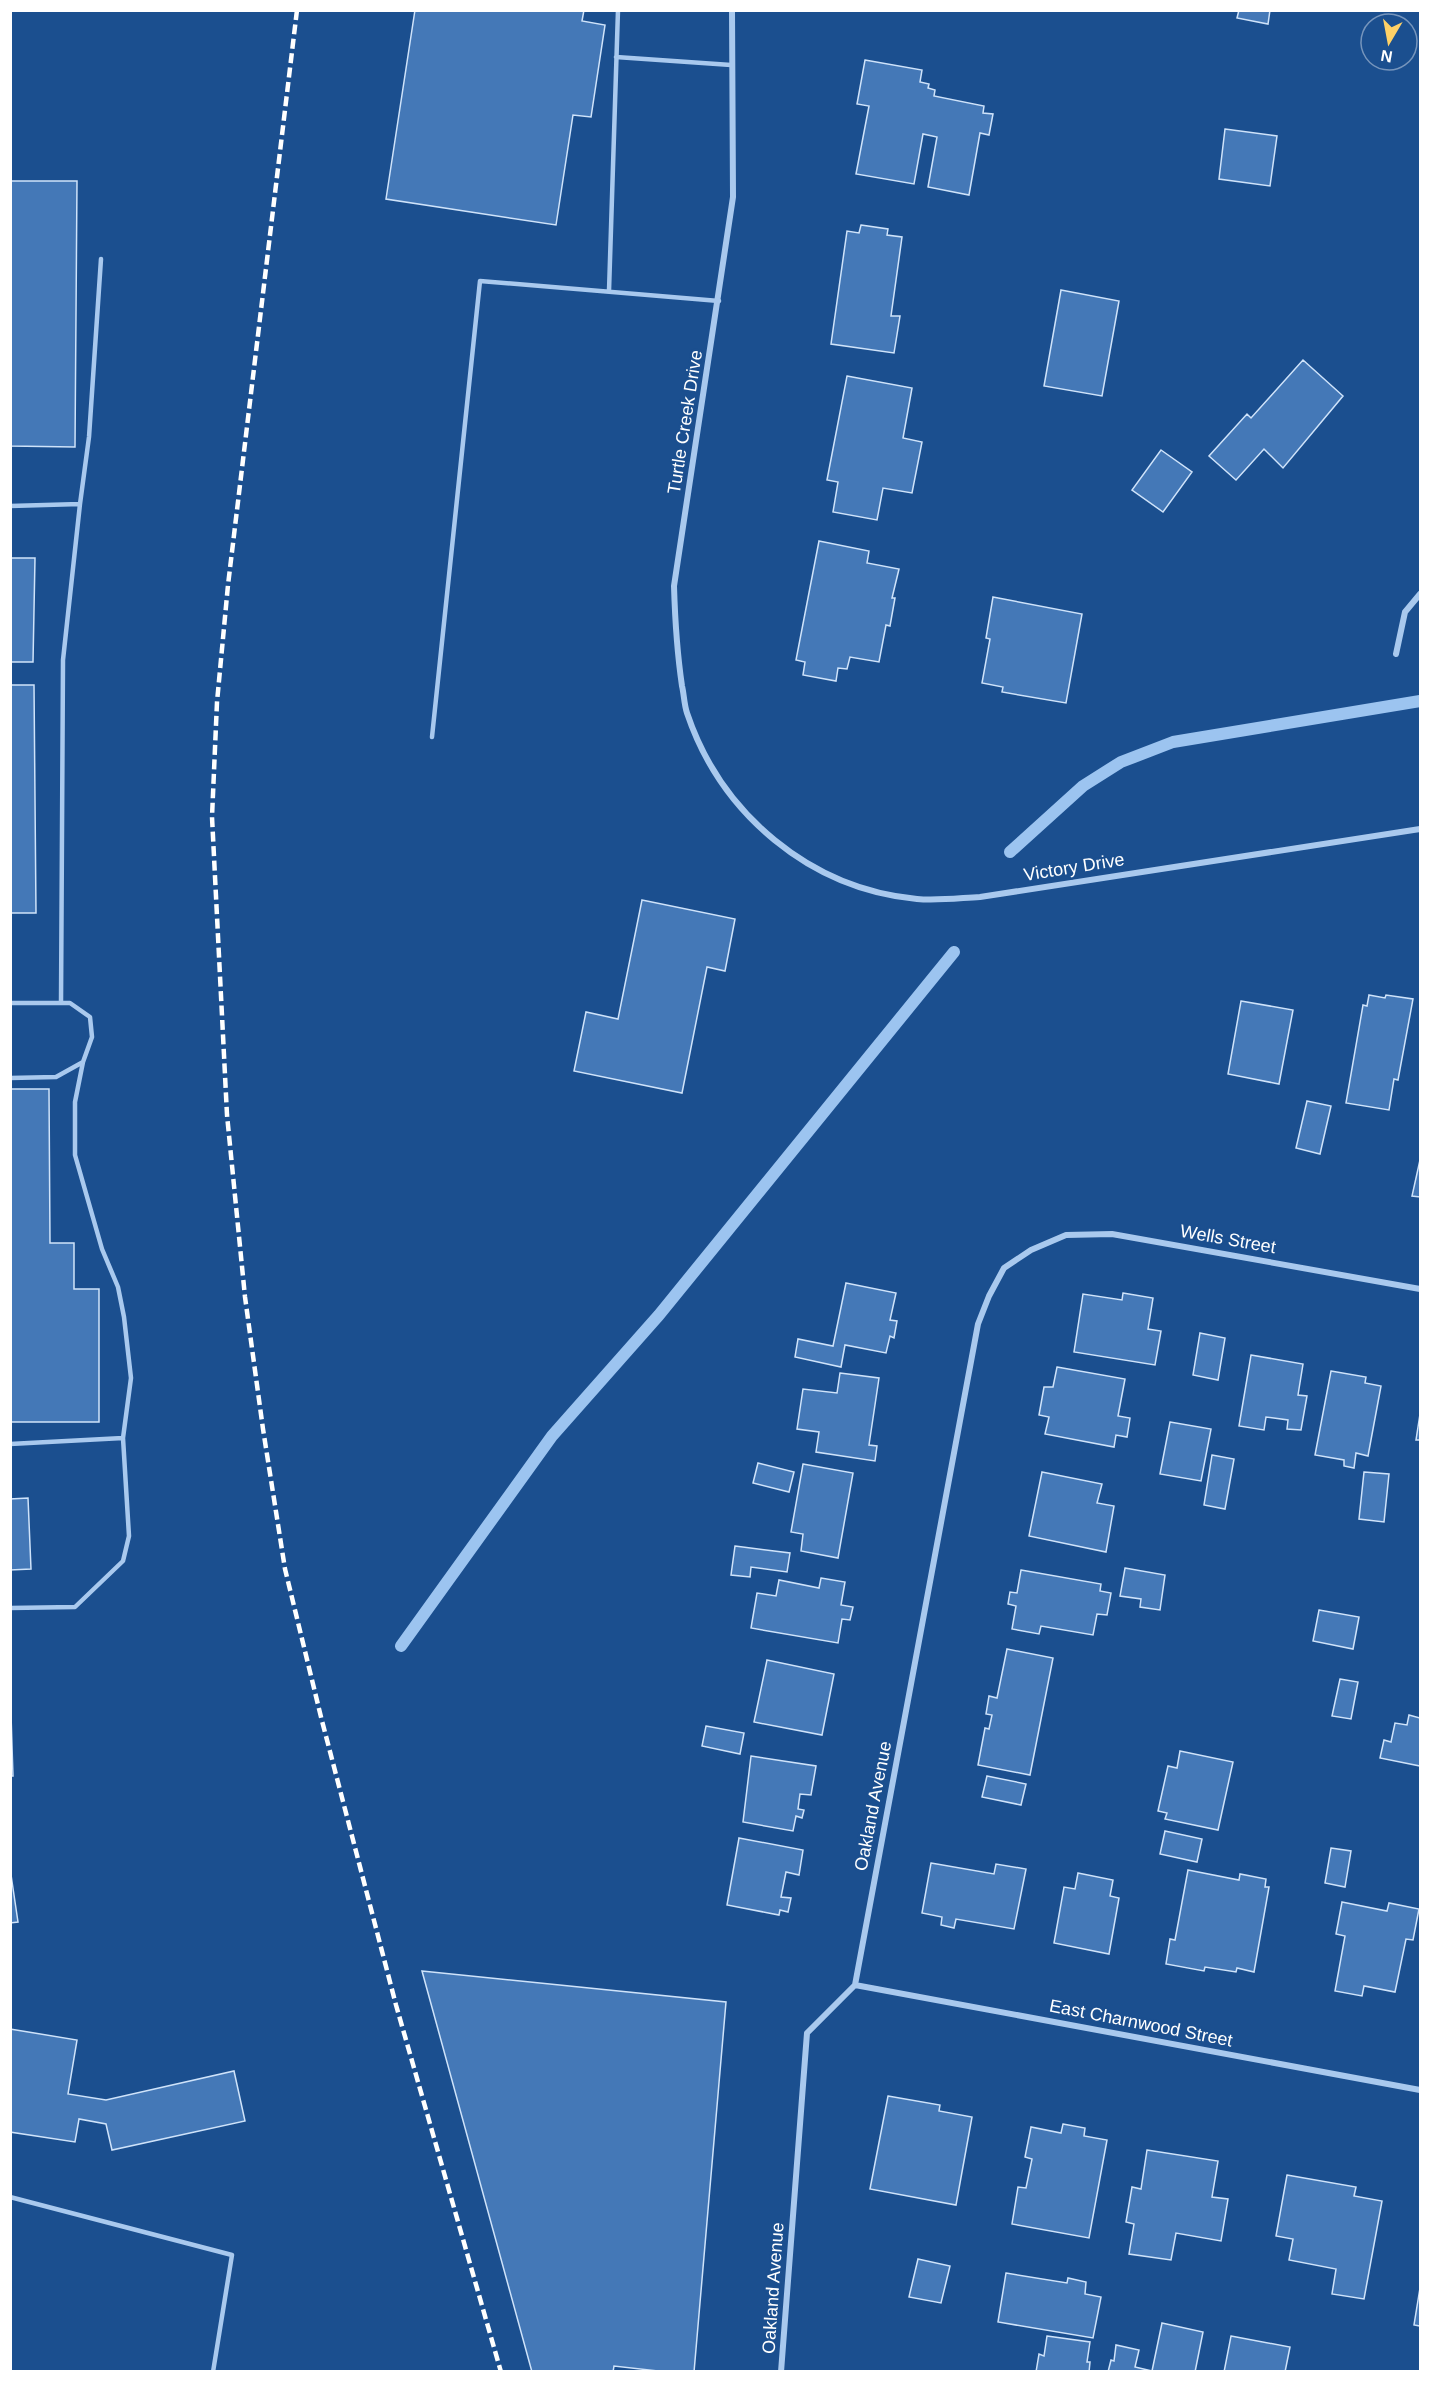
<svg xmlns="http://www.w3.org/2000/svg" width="1431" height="2382" viewBox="0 0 1431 2382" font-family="Helvetica,sans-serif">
<rect width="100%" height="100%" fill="#1b4f8f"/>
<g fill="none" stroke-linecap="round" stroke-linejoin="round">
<!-- stream -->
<path stroke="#9cc4f0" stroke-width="12" d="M 1010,852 L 1083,786 L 1121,762 L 1173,742 L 1420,701
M 401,1646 L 552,1436 L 659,1315 L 954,952"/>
</g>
<!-- building -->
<path fill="#4478b7" stroke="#cfe3fa" stroke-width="1.5" d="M 415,10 L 584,10 L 582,21 L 605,25 L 591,117 L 573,115 L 556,225 L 386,199 Z
M 1239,10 L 1270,10 L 1268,24 L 1237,18 Z
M 865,60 L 922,70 L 920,82 L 929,84 L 928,88 L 935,90 L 934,96 L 984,106 L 983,113 L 993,114 L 989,135 L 980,133 L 969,195 L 928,187 L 937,137 L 923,134 L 914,184 L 856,174 L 869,106 L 857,104 Z
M 1225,129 L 1277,136 L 1270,186 L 1219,179 Z
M 10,181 L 77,181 L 75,447 L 10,446 Z
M 861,225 L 888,229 L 887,235 L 902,237 L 891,316 L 900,316 L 894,353 L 831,344 L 847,231 L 859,233 Z
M 1061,290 L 1119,301 L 1102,396 L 1044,386 Z
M 1303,360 L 1343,396 L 1283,468 L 1264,449 L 1236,480 L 1209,456 L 1247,414 L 1251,418 Z
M 847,376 L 912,388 L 903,438 L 922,442 L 912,493 L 883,488 L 877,520 L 833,512 L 838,482 L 827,480 Z
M 1161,450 L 1192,472 L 1163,512 L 1132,490 Z
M 819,541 L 869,551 L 867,563 L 899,569 L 892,598 L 895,598 L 890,626 L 886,625 L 879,662 L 850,657 L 847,669 L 838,668 L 836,681 L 803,675 L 805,662 L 796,660 Z
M 10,558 L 35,558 L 33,662 L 10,662 Z
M 993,597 L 1082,614 L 1066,703 L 1002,692 L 1003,687 L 982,683 L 990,639 L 986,638 Z
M 10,685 L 34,685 L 36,913 L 10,913 Z
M 642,900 L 735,919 L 725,971 L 707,967 L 682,1093 L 574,1071 L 586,1012 L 618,1019 Z
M 1369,995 L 1385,998 L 1386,995 L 1413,999 L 1398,1080 L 1394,1079 L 1389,1110 L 1346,1103 L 1363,1005 L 1367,1006 Z
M 1241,1001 L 1293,1010 L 1279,1084 L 1228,1074 Z
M 10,1089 L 49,1089 L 50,1243 L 74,1243 L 74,1289 L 99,1289 L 99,1422 L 10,1422 Z
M 1307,1101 L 1331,1106 L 1320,1154 L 1296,1148 Z
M 1420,1160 L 1420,1197 L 1412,1196 Z
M 846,1283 L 896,1293 L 890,1320 L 897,1321 L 894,1338 L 890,1336 L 886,1353 L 845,1345 L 841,1367 L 795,1357 L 798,1339 L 833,1346 Z
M 1123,1293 L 1153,1298 L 1148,1329 L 1161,1331 L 1155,1365 L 1074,1352 L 1083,1294 L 1122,1300 Z
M 1200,1333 L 1225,1338 L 1218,1380 L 1193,1375 Z
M 1251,1355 L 1303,1364 L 1298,1395 L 1307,1396 L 1301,1430 L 1287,1429 L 1288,1420 L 1266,1417 L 1264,1430 L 1239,1426 Z
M 1057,1367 L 1125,1379 L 1118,1416 L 1130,1418 L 1127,1437 L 1116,1435 L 1114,1447 L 1045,1434 L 1049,1417 L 1039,1415 L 1044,1387 L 1053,1387 Z
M 1331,1371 L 1366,1377 L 1365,1383 L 1381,1386 L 1368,1456 L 1356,1453 L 1354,1468 L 1344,1466 L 1344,1460 L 1315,1455 Z
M 840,1373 L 879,1378 L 869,1445 L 877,1446 L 875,1461 L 816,1452 L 819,1432 L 797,1429 L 803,1389 L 837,1393 Z
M 1420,1414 L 1420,1440 L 1416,1440 Z
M 1170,1422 L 1211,1429 L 1201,1481 L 1160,1474 Z
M 1212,1455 L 1234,1459 L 1225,1509 L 1204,1505 Z
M 758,1463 L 794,1472 L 789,1492 L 753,1483 Z
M 803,1464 L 853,1473 L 838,1558 L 801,1551 L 803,1534 L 791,1532 Z
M 1042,1472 L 1102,1484 L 1097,1503 L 1114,1506 L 1106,1552 L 1029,1536 Z
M 1364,1472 L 1389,1474 L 1384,1522 L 1359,1519 Z
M 28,1498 L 31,1569 L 10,1570 L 10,1499 Z
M 735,1546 L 790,1553 L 787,1572 L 751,1567 L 750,1577 L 731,1575 Z
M 1125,1568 L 1165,1575 L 1160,1610 L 1140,1607 L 1141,1599 L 1120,1596 Z
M 1021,1570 L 1101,1584 L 1100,1591 L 1111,1593 L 1107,1615 L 1097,1614 L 1093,1635 L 1041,1626 L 1039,1634 L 1012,1629 L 1016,1606 L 1008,1604 L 1010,1592 L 1017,1593 Z
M 821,1578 L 845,1582 L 841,1605 L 853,1607 L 850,1620 L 842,1619 L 838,1643 L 751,1628 L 757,1593 L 776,1596 L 779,1580 L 819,1588 Z
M 1319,1610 L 1359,1617 L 1353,1649 L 1313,1641 Z
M 1007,1649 L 1053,1658 L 1030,1775 L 978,1765 L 985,1728 L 989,1729 L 992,1715 L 986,1714 L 989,1696 L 997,1698 Z
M 767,1660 L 834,1674 L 822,1735 L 754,1722 Z
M 1340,1679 L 1358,1682 L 1351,1719 L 1332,1716 Z
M 10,1684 L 13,1776 L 10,1776 Z
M 1409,1715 L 1420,1718 L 1420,1766 L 1380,1758 L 1384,1740 L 1391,1742 L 1395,1723 L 1407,1725 Z
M 706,1726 L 744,1733 L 740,1754 L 702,1746 Z
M 1180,1751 L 1233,1762 L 1218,1830 L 1165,1819 L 1167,1813 L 1158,1811 L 1168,1766 L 1177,1768 Z
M 751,1756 L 816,1766 L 811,1795 L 800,1794 L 798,1809 L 804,1810 L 802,1818 L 796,1816 L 793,1831 L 743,1822 Z
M 987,1776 L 1026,1784 L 1021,1805 L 982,1797 Z
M 1165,1831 L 1202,1839 L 1197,1862 L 1160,1854 Z
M 739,1838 L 803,1850 L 799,1875 L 786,1872 L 781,1897 L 791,1898 L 788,1912 L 780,1910 L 779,1915 L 727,1905 Z
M 1331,1848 L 1351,1851 L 1345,1887 L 1325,1883 Z
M 931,1863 L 994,1874 L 996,1864 L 1026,1869 L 1014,1929 L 956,1919 L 954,1928 L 941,1925 L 942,1917 L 922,1913 Z
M 10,1868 L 18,1922 L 10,1923 Z
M 1188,1870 L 1239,1880 L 1240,1874 L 1266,1879 L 1265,1887 L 1269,1887 L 1254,1972 L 1237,1968 L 1236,1972 L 1205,1967 L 1204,1971 L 1166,1964 L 1170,1939 L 1175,1940 Z
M 1078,1873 L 1113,1880 L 1110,1896 L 1119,1898 L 1109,1954 L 1054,1943 L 1064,1887 L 1075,1889 Z
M 1342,1902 L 1387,1911 L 1389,1903 L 1419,1909 L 1413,1940 L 1406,1939 L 1395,1992 L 1364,1986 L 1362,1996 L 1335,1991 L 1345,1936 L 1336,1934 Z
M 422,1971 L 726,2002 L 694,2372 L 667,2372 L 614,2366 L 613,2372 L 532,2372 Z
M 10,2029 L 77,2040 L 68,2094 L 106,2100 L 234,2071 L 245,2121 L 112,2150 L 106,2124 L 79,2119 L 75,2142 L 10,2132 Z
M 888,2096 L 940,2105 L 939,2111 L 972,2117 L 956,2205 L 870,2189 Z
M 1063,2124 L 1085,2128 L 1084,2136 L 1107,2140 L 1089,2238 L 1012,2224 L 1018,2187 L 1026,2188 L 1032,2159 L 1025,2157 L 1031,2127 L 1061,2133 Z
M 1147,2150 L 1218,2161 L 1212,2197 L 1228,2199 L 1221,2241 L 1176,2233 L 1171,2260 L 1129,2254 L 1134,2224 L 1126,2222 L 1132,2187 L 1141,2189 Z
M 1287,2175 L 1356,2187 L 1354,2196 L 1382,2201 L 1364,2299 L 1332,2294 L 1336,2269 L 1289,2260 L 1293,2239 L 1276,2236 Z
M 918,2259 L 950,2266 L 941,2303 L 909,2297 Z
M 1006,2273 L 1067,2283 L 1068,2278 L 1086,2282 L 1085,2294 L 1101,2297 L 1093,2338 L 998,2322 Z
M 1420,2288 L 1420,2326 L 1414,2325 Z
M 1162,2323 L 1203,2332 L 1195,2372 L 1108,2372 L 1111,2360 L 1114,2361 L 1116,2345 L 1139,2350 L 1135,2367 L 1152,2371 Z
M 1047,2336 L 1090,2342 L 1087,2362 L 1090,2362 L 1089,2372 L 1036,2372 L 1039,2354 L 1044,2356 Z
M 1231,2336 L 1290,2347 L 1285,2372 L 1224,2372 Z"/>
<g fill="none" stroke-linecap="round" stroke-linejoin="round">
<!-- service -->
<path stroke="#a9c9ee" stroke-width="4.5" d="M 616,57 L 731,65
M 609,291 L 618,10
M 80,504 L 89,437 L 101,259
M 10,506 L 80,504 L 63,660 L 61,1003
M 432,737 L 480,281 L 719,301
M 10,1003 L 70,1003 L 90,1017 L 92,1037 L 83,1062 L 56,1077 L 10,1078
M 83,1062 L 75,1102 L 75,1155 L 102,1249 L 118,1287 L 124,1317 L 131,1378 L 123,1438
M 10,1444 L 123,1438 L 129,1536 L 123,1561 L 75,1607 L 10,1608
M 10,2197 L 232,2255 L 213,2372"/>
<!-- minor -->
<path stroke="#a9c9ee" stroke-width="6" d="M 732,10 L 733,197 L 674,586 C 675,620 677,652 682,686 C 684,694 684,704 687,713 C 721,814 810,889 917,899 C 937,901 960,898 980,897 L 1420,829
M 1396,654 L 1405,612 L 1420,594
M 855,1985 L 1420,2090
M 781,2372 L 807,2033 L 855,1985 L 978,1324 L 989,1296 L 1004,1268 L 1031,1250 L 1066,1235 L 1112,1234 L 1420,1289"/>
<!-- rail -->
<path stroke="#fff" stroke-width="4.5" stroke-dasharray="10 4.5" stroke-linecap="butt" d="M 297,10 L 228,585 L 217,702 L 212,817 L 227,1115 L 245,1297 L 263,1429 L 285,1569 L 321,1717 L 396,2005 L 501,2372"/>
</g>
<g text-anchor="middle" stroke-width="4.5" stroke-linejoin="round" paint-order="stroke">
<!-- street labels -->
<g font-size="18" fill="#fff" stroke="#1b4f8f">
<text transform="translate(685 422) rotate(-81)" y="6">Turtle Creek Drive</text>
<text transform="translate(1074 867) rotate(-9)" y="6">Victory Drive</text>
<text transform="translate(1228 1239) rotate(10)" y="6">Wells Street</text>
<text transform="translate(873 1806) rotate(-79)" y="6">Oakland Avenue</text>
<text transform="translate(1141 2023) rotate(11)" y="6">East Charnwood Street</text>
<text transform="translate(773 2288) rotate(-86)" y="6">Oakland Avenue</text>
</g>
</g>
<!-- border -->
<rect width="1431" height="2382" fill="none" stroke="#ffffff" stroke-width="24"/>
<!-- north arrow -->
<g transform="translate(1389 42) rotate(190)"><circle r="28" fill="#1b4f8f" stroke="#7695bc" stroke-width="1.5"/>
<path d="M0-4.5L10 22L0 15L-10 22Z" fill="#ffd166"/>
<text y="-9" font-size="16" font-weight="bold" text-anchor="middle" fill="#ffffff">N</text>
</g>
</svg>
